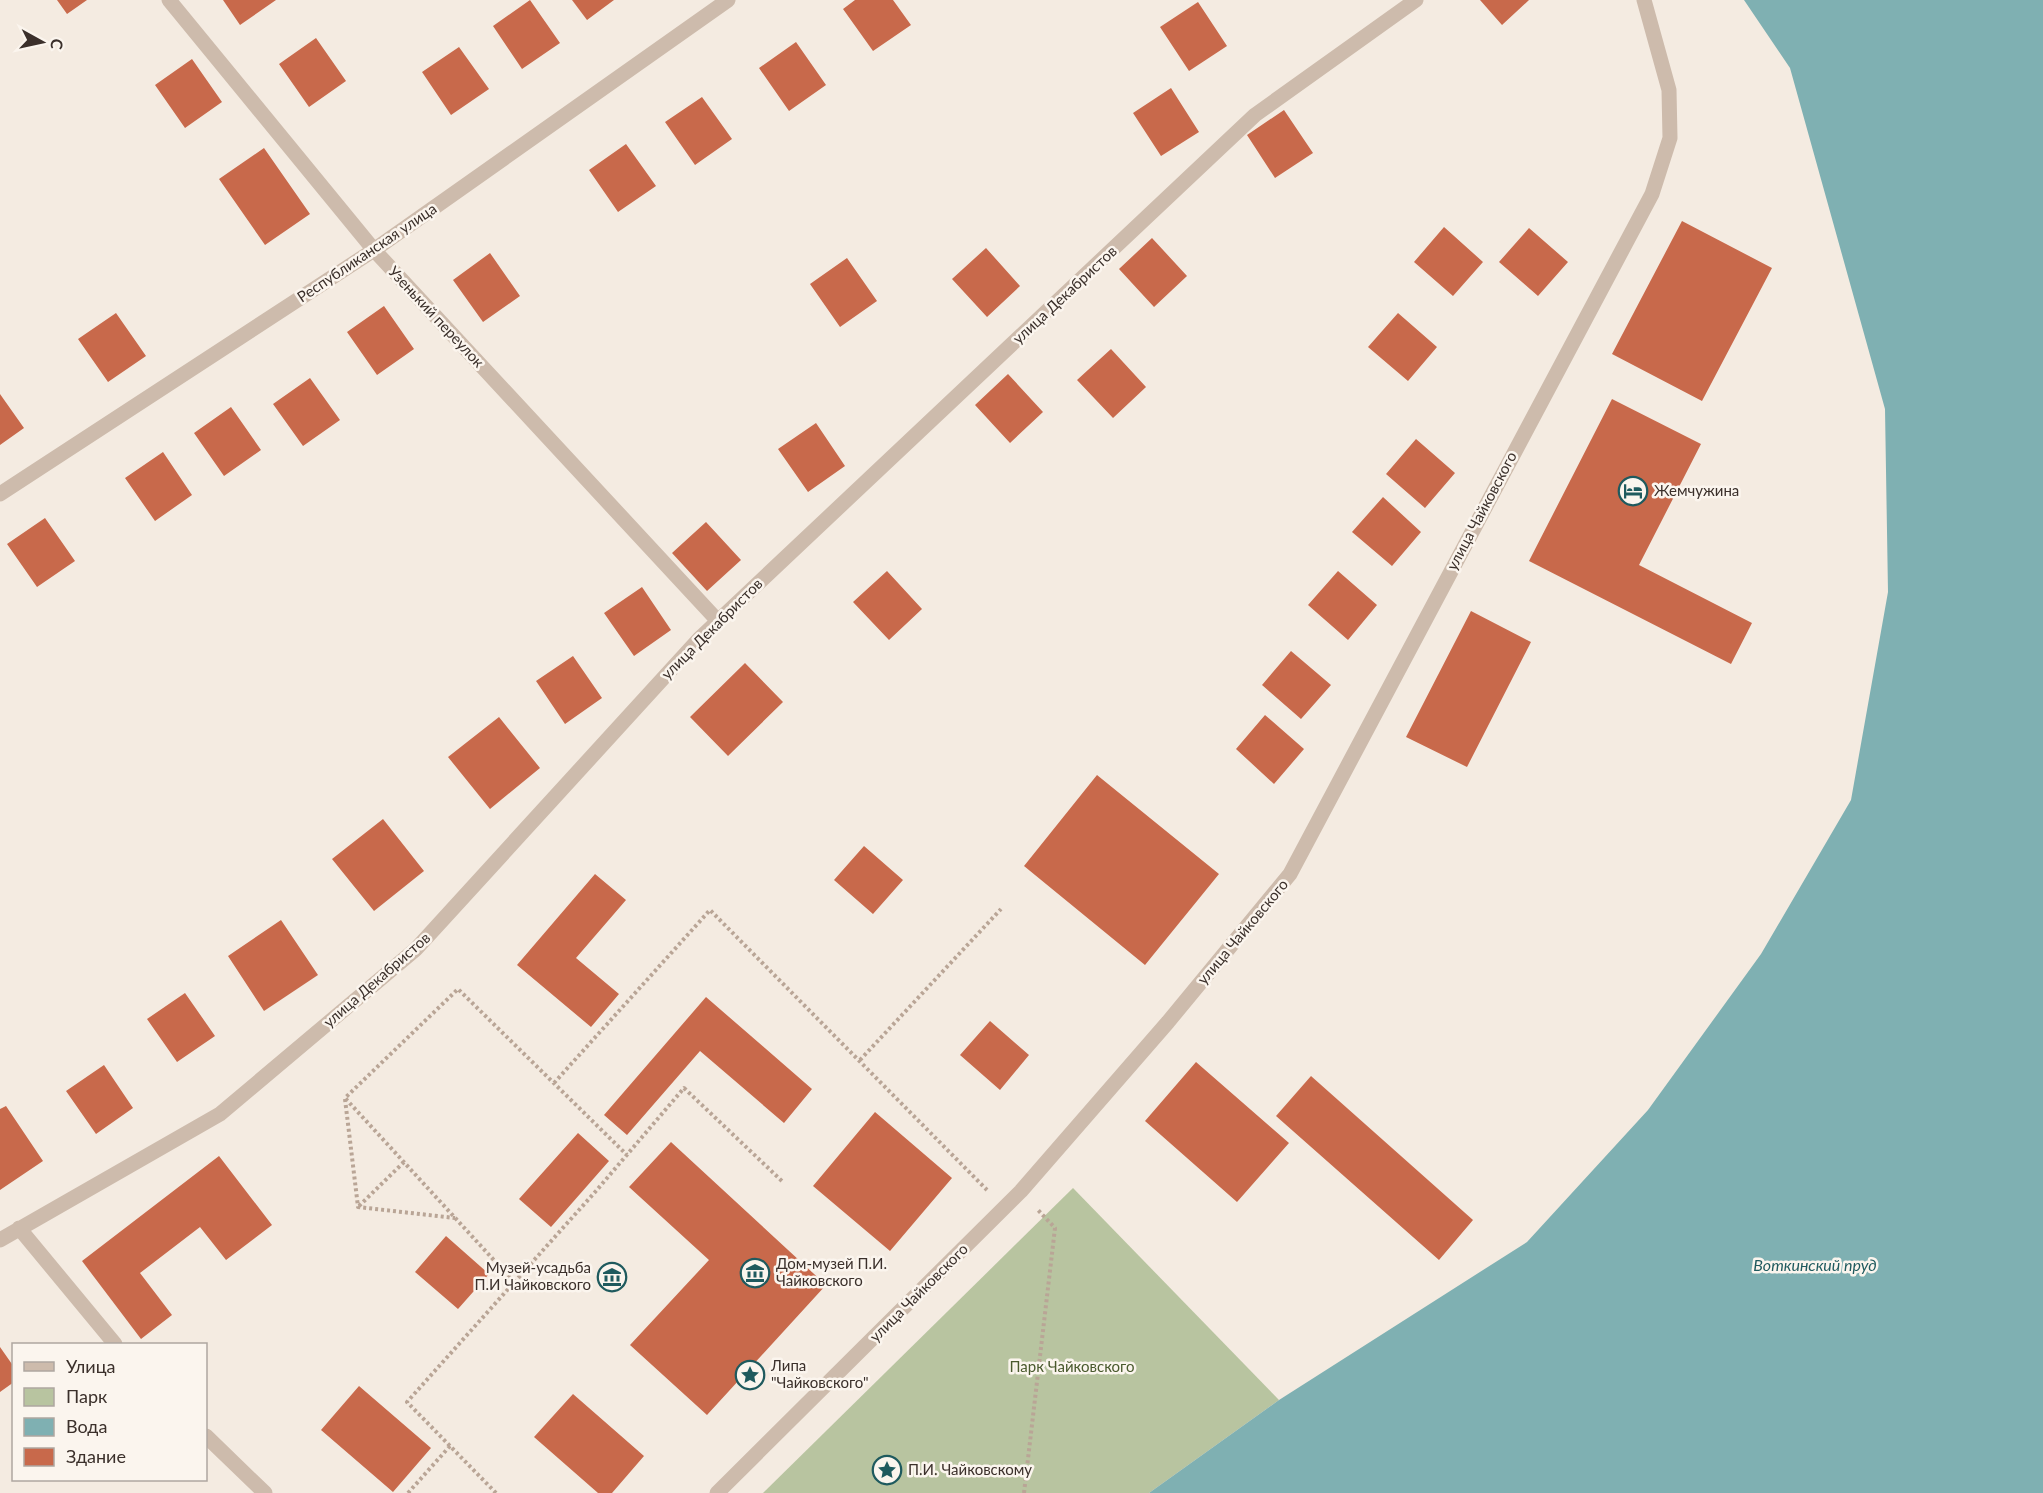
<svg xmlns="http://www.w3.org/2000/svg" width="2043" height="1493" viewBox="0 0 2043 1493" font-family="Lato,sans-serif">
<rect width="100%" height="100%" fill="#f4ebe1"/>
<!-- green -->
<path fill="#b8c4a0" d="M 1073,1188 L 1279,1400 L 1149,1493 L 763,1493 Z"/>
<!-- water -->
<path fill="#7fb0b2" d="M 1744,0 L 2043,0 L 2043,1493 L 1149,1493 L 1279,1400 L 1527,1242 L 1648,1110 L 1761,954 L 1851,800 L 1888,592 L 1885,409 L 1790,68 Z"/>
<!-- building -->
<path fill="#c8694b" d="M 57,0 L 87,0 L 67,14 Z
M 223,0 L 276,0 L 240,25 Z
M 530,0 L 560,43 L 522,69 L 493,26 Z
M 572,0 L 614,0 L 587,20 Z
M 855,0 L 893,0 L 911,25 L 873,51 L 843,9 Z
M 1480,0 L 1529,0 L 1502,25 Z
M 1198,2 L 1227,46 L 1189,71 L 1160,27 Z
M 316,38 L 346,81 L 309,107 L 279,64 Z
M 796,42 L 826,85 L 789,111 L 759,68 Z
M 459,47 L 489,89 L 451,115 L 422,72 Z
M 192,59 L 222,102 L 185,128 L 155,85 Z
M 1171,88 L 1199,132 L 1161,156 L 1133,113 Z
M 702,97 L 732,139 L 695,165 L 665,122 Z
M 1284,110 L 1313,153 L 1275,178 L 1247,135 Z
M 626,144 L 656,186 L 618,212 L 589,170 Z
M 264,148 L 310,214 L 265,245 L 219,179 Z
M 1682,221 L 1772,268 L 1702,401 L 1612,354 Z
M 1444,227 L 1483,262 L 1453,296 L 1414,262 Z
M 1529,228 L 1568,262 L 1538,296 L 1499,262 Z
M 1152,238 L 1187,276 L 1154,307 L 1119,269 Z
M 986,248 L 1020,286 L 987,317 L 952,279 Z
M 490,253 L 520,296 L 483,322 L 453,280 Z
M 847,258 L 877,301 L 840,327 L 810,284 Z
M 384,306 L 414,349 L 377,375 L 347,332 Z
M 116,313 L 146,356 L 108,382 L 78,339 Z
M 1398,313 L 1437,347 L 1408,381 L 1368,347 Z
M 1111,349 L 1146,387 L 1113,418 L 1077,380 Z
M 1008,374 L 1043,412 L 1010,443 L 975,405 Z
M 310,378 L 340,420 L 303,446 L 273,404 Z
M 0,394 L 24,428 L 0,445 Z
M 1612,399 L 1701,444 L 1639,565 L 1752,623 L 1731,664 L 1529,561 Z
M 231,407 L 261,450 L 224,476 L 194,433 Z
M 816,423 L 845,466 L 808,492 L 778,449 Z
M 1416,439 L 1455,473 L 1425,508 L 1386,474 Z
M 163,452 L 192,495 L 155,521 L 125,478 Z
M 1383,497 L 1421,532 L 1392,566 L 1352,532 Z
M 45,518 L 75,561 L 37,587 L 7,544 Z
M 706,522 L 741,560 L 707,591 L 672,553 Z
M 887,571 L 922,609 L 889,640 L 853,602 Z
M 1338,571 L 1377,605 L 1348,640 L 1308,605 Z
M 642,587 L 671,630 L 634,656 L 604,613 Z
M 1471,611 L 1531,642 L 1467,767 L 1406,737 Z
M 1291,651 L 1331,685 L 1301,719 L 1262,685 Z
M 573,656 L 602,698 L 565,724 L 536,681 Z
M 745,663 L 783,702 L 728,756 L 690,717 Z
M 1265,715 L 1304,749 L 1274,784 L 1236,749 Z
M 499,717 L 540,768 L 490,809 L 448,757 Z
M 1097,775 L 1219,874 L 1145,965 L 1024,866 Z
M 383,819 L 424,871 L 374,911 L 332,859 Z
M 864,846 L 903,880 L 873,914 L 834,880 Z
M 595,874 L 626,900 L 576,958 L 619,994 L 591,1027 L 517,965 Z
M 281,920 L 318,975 L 264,1011 L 228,956 Z
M 185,993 L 215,1036 L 177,1062 L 147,1019 Z
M 706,997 L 812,1089 L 784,1123 L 700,1051 L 627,1135 L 604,1115 Z
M 990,1021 L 1029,1055 L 1000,1090 L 960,1055 Z
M 1196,1062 L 1289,1143 L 1237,1202 L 1145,1121 Z
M 104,1065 L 133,1108 L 96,1134 L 66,1091 Z
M 1311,1076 L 1473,1220 L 1439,1260 L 1276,1116 Z
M 6,1106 L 43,1161 L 0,1190 L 0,1109 Z
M 875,1112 L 952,1178 L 890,1251 L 813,1186 Z
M 578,1133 L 609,1161 L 551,1227 L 519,1199 Z
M 671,1142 L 826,1285 L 707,1415 L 630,1345 L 709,1260 L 629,1187 Z
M 219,1156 L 272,1225 L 226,1260 L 200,1227 L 140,1273 L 172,1315 L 141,1339 L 82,1261 Z
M 446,1236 L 489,1274 L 458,1309 L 415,1272 Z
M 0,1347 L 14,1367 L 14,1382 L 0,1392 Z
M 359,1386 L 431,1448 L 393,1492 L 321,1430 Z
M 573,1394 L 644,1456 L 612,1493 L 598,1493 L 534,1437 Z"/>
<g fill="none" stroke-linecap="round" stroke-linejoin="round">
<!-- path -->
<path stroke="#b9a596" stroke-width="4" stroke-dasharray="3 3" stroke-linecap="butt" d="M 860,1060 L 1001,909
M 554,1083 L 710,910 L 987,1190
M 345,1099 L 358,1207 L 455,1218
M 359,1206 L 404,1162
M 514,1282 L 345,1098 L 458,989 L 627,1155
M 408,1493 L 450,1446
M 496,1493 L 407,1402 L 596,1191 L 684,1088 L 784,1183
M 1024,1493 L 1055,1228 L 1038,1210"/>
<!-- minor -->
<path stroke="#cdbbac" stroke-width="15" d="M 169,0 L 374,250 L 718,621
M 0,494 L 374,250 L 728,0
M 19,1228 L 115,1344
M 0,1240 L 220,1114 L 416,949 L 699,639 L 1255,115 L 1416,0
M 206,1436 L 265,1493
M 717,1493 L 1021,1191 L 1168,1022 L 1290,874 L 1652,194 L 1670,138 L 1669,90 L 1644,0"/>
</g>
<!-- icons -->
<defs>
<g id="hotel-ring" transform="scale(1.5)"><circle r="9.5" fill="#fbf5ee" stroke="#1f5a5e" stroke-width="1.5"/><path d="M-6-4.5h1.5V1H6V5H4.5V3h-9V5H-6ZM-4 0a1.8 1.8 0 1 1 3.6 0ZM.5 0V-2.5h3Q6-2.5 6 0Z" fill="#1f5a5e"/></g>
<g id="museum-ring" transform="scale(1.5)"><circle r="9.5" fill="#fbf5ee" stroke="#1f5a5e" stroke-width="1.5"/><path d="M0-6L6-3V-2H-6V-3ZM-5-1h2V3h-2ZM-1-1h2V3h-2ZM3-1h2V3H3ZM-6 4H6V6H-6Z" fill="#1f5a5e"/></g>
<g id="sight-ring" transform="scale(1.5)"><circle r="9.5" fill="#fbf5ee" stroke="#1f5a5e" stroke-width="1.5"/><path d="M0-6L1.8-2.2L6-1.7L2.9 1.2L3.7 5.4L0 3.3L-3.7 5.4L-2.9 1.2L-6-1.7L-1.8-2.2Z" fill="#1f5a5e"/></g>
</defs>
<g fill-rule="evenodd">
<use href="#hotel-ring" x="1633" y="491"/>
<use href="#museum-ring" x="755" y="1273"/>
<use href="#museum-ring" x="612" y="1277"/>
<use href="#sight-ring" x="750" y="1375"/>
<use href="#sight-ring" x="887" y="1470"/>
</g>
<g text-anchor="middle" stroke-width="5" stroke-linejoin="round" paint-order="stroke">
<!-- street labels -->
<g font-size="15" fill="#3b302b" stroke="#fbf5ee">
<text transform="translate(367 253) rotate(-34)" y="5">Республиканская улица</text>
<text transform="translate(1065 295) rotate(-43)" y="5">улица Декабристов</text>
<text transform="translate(436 317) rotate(47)" y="5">Узенький переулок</text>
<text transform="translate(1482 511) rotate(-62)" y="5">улица Чайковского</text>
<text transform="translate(712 629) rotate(-45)" y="5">улица Декабристов</text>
<text transform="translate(1243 932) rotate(-50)" y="5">улица Чайковского</text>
<text transform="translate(377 980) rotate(-41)" y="5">улица Декабристов</text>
<text transform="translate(919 1293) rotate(-45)" y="5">улица Чайковского</text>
</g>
<!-- poi labels -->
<g font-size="15" fill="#3b302b" stroke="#fbf5ee" text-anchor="start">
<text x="1654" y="496">Жемчужина</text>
<text x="776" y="1269">Дом-музей П.И.<tspan x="776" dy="17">Чайковского</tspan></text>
<text x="591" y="1273" text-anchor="end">Музей-усадьба<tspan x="591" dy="17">П.И Чайковского</tspan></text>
<text x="771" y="1371">Липа<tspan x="771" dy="17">"Чайковского"</tspan></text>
<text x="908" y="1475">П.И. Чайковскому</text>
</g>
<!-- park labels -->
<g font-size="15" fill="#4a5a2e" stroke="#fbf5ee">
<text x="1072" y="1372">Парк Чайковского</text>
</g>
<!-- water labels -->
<g font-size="16" font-style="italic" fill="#1f5a5e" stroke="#fbf5ee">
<text x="1815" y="1271">Воткинский пруд</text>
</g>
</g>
<!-- legend -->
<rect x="12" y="1343" width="195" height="138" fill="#fbf5ee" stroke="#aea6a0" stroke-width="1.5"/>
<rect x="24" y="1362" width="30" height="9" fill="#cdbbac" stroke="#aea6a0" stroke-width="1.5"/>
<text x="66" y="1373" font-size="18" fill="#3b302b">Улица</text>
<rect x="24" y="1388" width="30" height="18" fill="#b8c4a0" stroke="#aea6a0" stroke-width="1.5"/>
<text x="66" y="1403" font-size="18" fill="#3b302b">Парк</text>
<rect x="24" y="1418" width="30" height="18" fill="#7fb0b2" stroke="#aea6a0" stroke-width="1.5"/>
<text x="66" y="1433" font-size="18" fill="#3b302b">Вода</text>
<rect x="24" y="1448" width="30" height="18" fill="#c8694b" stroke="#aea6a0" stroke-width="1.5"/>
<text x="66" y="1463" font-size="18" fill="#3b302b">Здание</text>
<!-- north arrow -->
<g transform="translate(42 42) rotate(98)" stroke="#fbf5ee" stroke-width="4.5" paint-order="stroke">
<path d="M0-4.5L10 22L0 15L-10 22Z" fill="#3b302b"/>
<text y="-9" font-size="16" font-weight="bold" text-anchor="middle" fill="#3b302b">С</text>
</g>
</svg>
